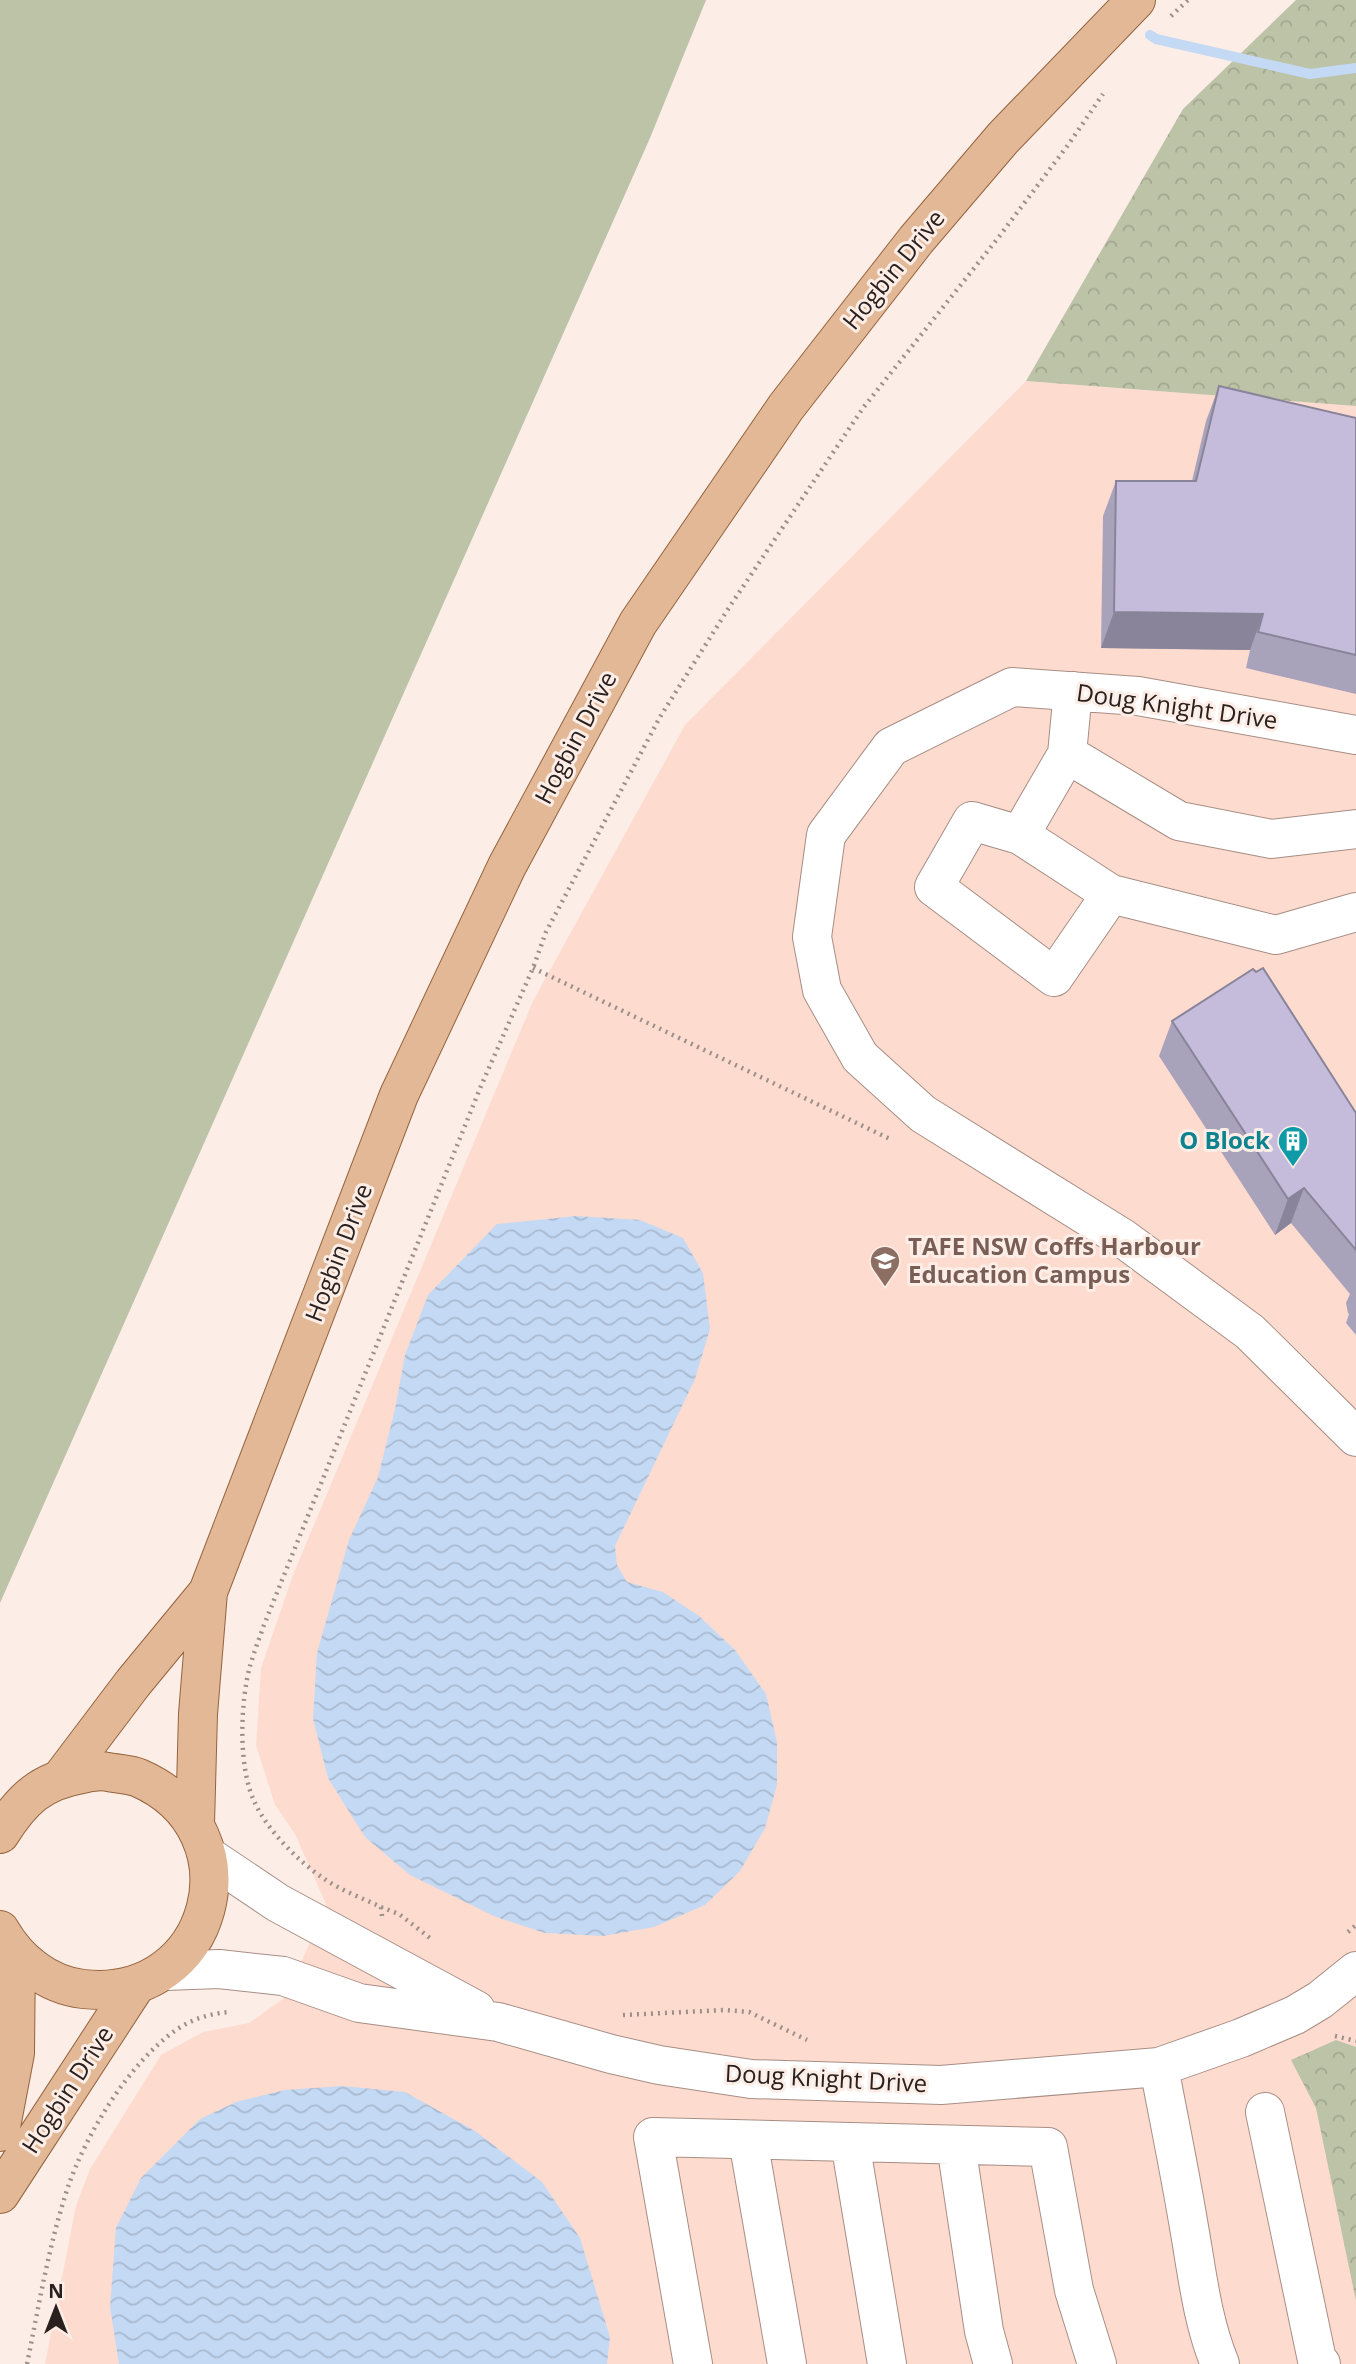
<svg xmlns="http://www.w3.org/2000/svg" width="1356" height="2364" viewBox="0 0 1356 2364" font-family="'Open Sans',sans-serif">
<defs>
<pattern id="forest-crowns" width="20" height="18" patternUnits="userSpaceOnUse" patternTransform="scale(1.75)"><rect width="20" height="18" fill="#bcc3a7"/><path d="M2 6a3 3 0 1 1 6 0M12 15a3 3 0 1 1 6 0" fill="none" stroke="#a2a78f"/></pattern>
<pattern id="water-waves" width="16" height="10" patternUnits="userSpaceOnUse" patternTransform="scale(1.75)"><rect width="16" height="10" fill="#c4d9f3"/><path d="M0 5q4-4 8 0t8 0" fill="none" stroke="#a9bad0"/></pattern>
</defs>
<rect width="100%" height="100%" fill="#fdede7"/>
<!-- built -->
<path fill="#fedbcf" d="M 1026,381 L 1356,406 L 1356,2364 L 45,2364 L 76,2206 L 90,2169 L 161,2055 L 203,2032 L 249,2023 L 287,1996 L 326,1904 L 295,1834 L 275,1805 L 256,1745 L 261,1668 L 293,1575 L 533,1001 L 685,725 Z"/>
<!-- green -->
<path fill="#bcc3a7" d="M 0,0 L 706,0 L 650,138 L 0,1603 Z"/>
<!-- forest -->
<path fill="url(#forest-crowns)" d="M 1296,0 L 1356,0 L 1356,406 L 1026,381 L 1183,109 Z
M 1336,2040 L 1356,2047 L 1356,2301 L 1316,2108 L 1291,2060 Z"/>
<!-- water -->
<path fill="url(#water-waves)" d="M 576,1216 L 640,1220 L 683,1238 L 703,1273 L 710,1329 L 695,1379 L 615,1546 L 617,1565 L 627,1582 L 663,1592 L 699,1616 L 735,1650 L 766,1694 L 777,1742 L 777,1785 L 765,1828 L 740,1871 L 705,1905 L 654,1927 L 603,1936 L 545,1933 L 496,1917 L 410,1875 L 365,1837 L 328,1778 L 313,1719 L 317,1653 L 349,1540 L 378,1477 L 395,1409 L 405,1355 L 428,1295 L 497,1224 Z
M 342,2086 L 405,2092 L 475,2131 L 542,2182 L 580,2238 L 610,2337 L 607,2364 L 119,2364 L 110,2307 L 116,2228 L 141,2178 L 200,2119 L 236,2102 L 285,2090 Z"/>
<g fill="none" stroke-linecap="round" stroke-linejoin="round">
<!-- stream -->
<path stroke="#c4d9f3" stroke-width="10" d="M 1150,35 L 1156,39 L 1310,74 L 1356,68"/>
<!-- minor casing -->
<g stroke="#a78e85" stroke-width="40">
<path id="minor" d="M 1073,691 L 1067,754 L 1020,835 L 1111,894 L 1276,935 L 1356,912
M 1356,735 L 1138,696 L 1012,687 L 891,747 L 826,835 L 812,937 L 822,990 L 860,1057 L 923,1114 L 1124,1239 L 1250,1332 L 1356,1437
M 1067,754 L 1179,821 L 1272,839 L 1356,829
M 1020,835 L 972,821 L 934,887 L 1054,977 L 1111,894
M 208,1856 L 278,1903 L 476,2010
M 165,1971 L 219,1969 L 283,1976 L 359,2003 L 498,2022 L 611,2054 L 659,2065 L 751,2079 L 941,2085 L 1159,2067 L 1241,2038 L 1295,2015 L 1320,2000 L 1356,1971
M 1159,2067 C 1169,2120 1180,2173 1189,2227 C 1197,2272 1202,2321 1220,2364
M 1265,2112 L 1317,2360 L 1321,2364
M 748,2140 L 787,2364
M 850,2142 L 887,2364
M 956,2145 L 984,2331 L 993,2364
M 693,2364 L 653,2137 L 1048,2147 L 1074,2290 L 1097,2364"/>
</g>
<!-- major casing -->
<g stroke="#95643e" stroke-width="40">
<path id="major" d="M 62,1777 L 133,1683 L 208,1592
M 195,1824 L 198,1714 L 208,1592 L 399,1095 L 507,866 L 638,623 L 786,407 L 916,240 L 1003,138 L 1136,0
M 0,1834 C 22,1799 41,1781 82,1774 C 91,1772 99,1770 108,1772 C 118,1774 130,1774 139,1778 C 260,1831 214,2004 83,1989 C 47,1985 17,1960 0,1930
M 0,2132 L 15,2053 L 16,1953
M 0,2194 L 136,1985"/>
</g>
<!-- path -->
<path stroke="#9c8f8a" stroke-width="4.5" stroke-dasharray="2 5" stroke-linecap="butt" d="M 1171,16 L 1188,0
M 533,968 L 890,1139
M 381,1907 L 399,1914 L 430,1938
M 382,1916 L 381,1907 C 362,1898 340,1890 323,1878 C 298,1861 268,1831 255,1803 C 238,1769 240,1703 250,1666 C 254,1652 259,1639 264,1625 L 481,1086 L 533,968 L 546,932 L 660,717 L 730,606 L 863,408 L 998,238 L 1068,145 L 1103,94
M 1348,1932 L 1356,1925
M 623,2015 L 725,2010 L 749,2012 L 807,2040
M 1335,2036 L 1356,2041
M 27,2364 C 39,2305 49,2244 68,2187 C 86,2134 129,2063 176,2030 C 192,2019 211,2013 231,2012"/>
<!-- minor -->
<use href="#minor" stroke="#fff" stroke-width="38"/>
<!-- major -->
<use href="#major" stroke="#e2b896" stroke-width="38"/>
</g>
<!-- wall -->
<path fill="#a9a2bb" d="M 1219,386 L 1356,418 L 1356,694 L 1246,668 L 1250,650 L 1101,648 L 1103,516 L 1116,481 L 1192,481 L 1206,421 Z
M 1172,1021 L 1356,1113 L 1356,1335 L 1346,1323 L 1349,1314 L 1348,1313 L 1346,1303 L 1350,1294 L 1291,1223 L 1275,1235 L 1159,1056 Z"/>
<!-- shaded-wall -->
<path fill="#898499" d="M 1114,612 L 1263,614 L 1250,650 L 1101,648 Z
M 1304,1188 L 1291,1223 L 1275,1235 L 1288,1199 Z"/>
<!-- building -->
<path fill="#c4bcda" stroke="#898499" stroke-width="2" d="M 1219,386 L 1356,418 L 1356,655 L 1258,632 L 1263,614 L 1114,612 L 1116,481 L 1196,481 Z
M 1263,968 L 1356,1113 L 1356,1250 L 1304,1188 L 1288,1199 L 1172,1021 L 1253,969 L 1256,972 Z"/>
<!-- icons -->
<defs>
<g id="building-pin" transform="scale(1.575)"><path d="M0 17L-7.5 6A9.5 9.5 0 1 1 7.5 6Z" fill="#0f9aa8" stroke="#fdede7"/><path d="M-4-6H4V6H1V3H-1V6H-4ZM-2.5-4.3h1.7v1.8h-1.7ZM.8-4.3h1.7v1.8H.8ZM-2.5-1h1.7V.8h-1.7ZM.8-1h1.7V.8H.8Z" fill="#fff"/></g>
<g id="university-pin" transform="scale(1.575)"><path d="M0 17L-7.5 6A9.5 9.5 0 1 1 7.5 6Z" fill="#8d6e63" stroke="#fdede7"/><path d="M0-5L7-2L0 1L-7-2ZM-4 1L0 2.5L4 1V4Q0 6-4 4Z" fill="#fff"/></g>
</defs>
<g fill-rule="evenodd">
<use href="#building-pin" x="1293" y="1141"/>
<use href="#university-pin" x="885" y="1261"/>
</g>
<g text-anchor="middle" stroke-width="6" stroke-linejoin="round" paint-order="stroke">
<!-- street labels -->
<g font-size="24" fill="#2a201d" stroke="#fdede7">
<text transform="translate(894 270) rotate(-51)" y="8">Hogbin Drive</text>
<text transform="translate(1177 707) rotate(8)" y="8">Doug Knight Drive</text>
<text transform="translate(576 738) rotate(-62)" y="8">Hogbin Drive</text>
<text transform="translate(339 1253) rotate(-69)" y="8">Hogbin Drive</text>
<text transform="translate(826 2079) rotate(3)" y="8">Doug Knight Drive</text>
<text transform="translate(68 2090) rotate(-57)" y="8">Hogbin Drive</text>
</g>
<!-- culture labels -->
<g font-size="24" font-weight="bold" fill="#0d838f" stroke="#fdede7" text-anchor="end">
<text x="1270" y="1149">O Block</text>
</g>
<!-- education labels -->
<g font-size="24" font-weight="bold" fill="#785e54" stroke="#fdede7" text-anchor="start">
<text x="908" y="1255">TAFE NSW Coffs Harbour<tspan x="908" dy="28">Education Campus</tspan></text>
</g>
</g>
<!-- north arrow -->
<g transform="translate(56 2308)" stroke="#fdede7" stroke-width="5" paint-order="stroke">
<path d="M0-5L12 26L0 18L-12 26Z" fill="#2a201d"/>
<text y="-10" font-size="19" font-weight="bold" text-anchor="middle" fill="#2a201d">N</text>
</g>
</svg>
